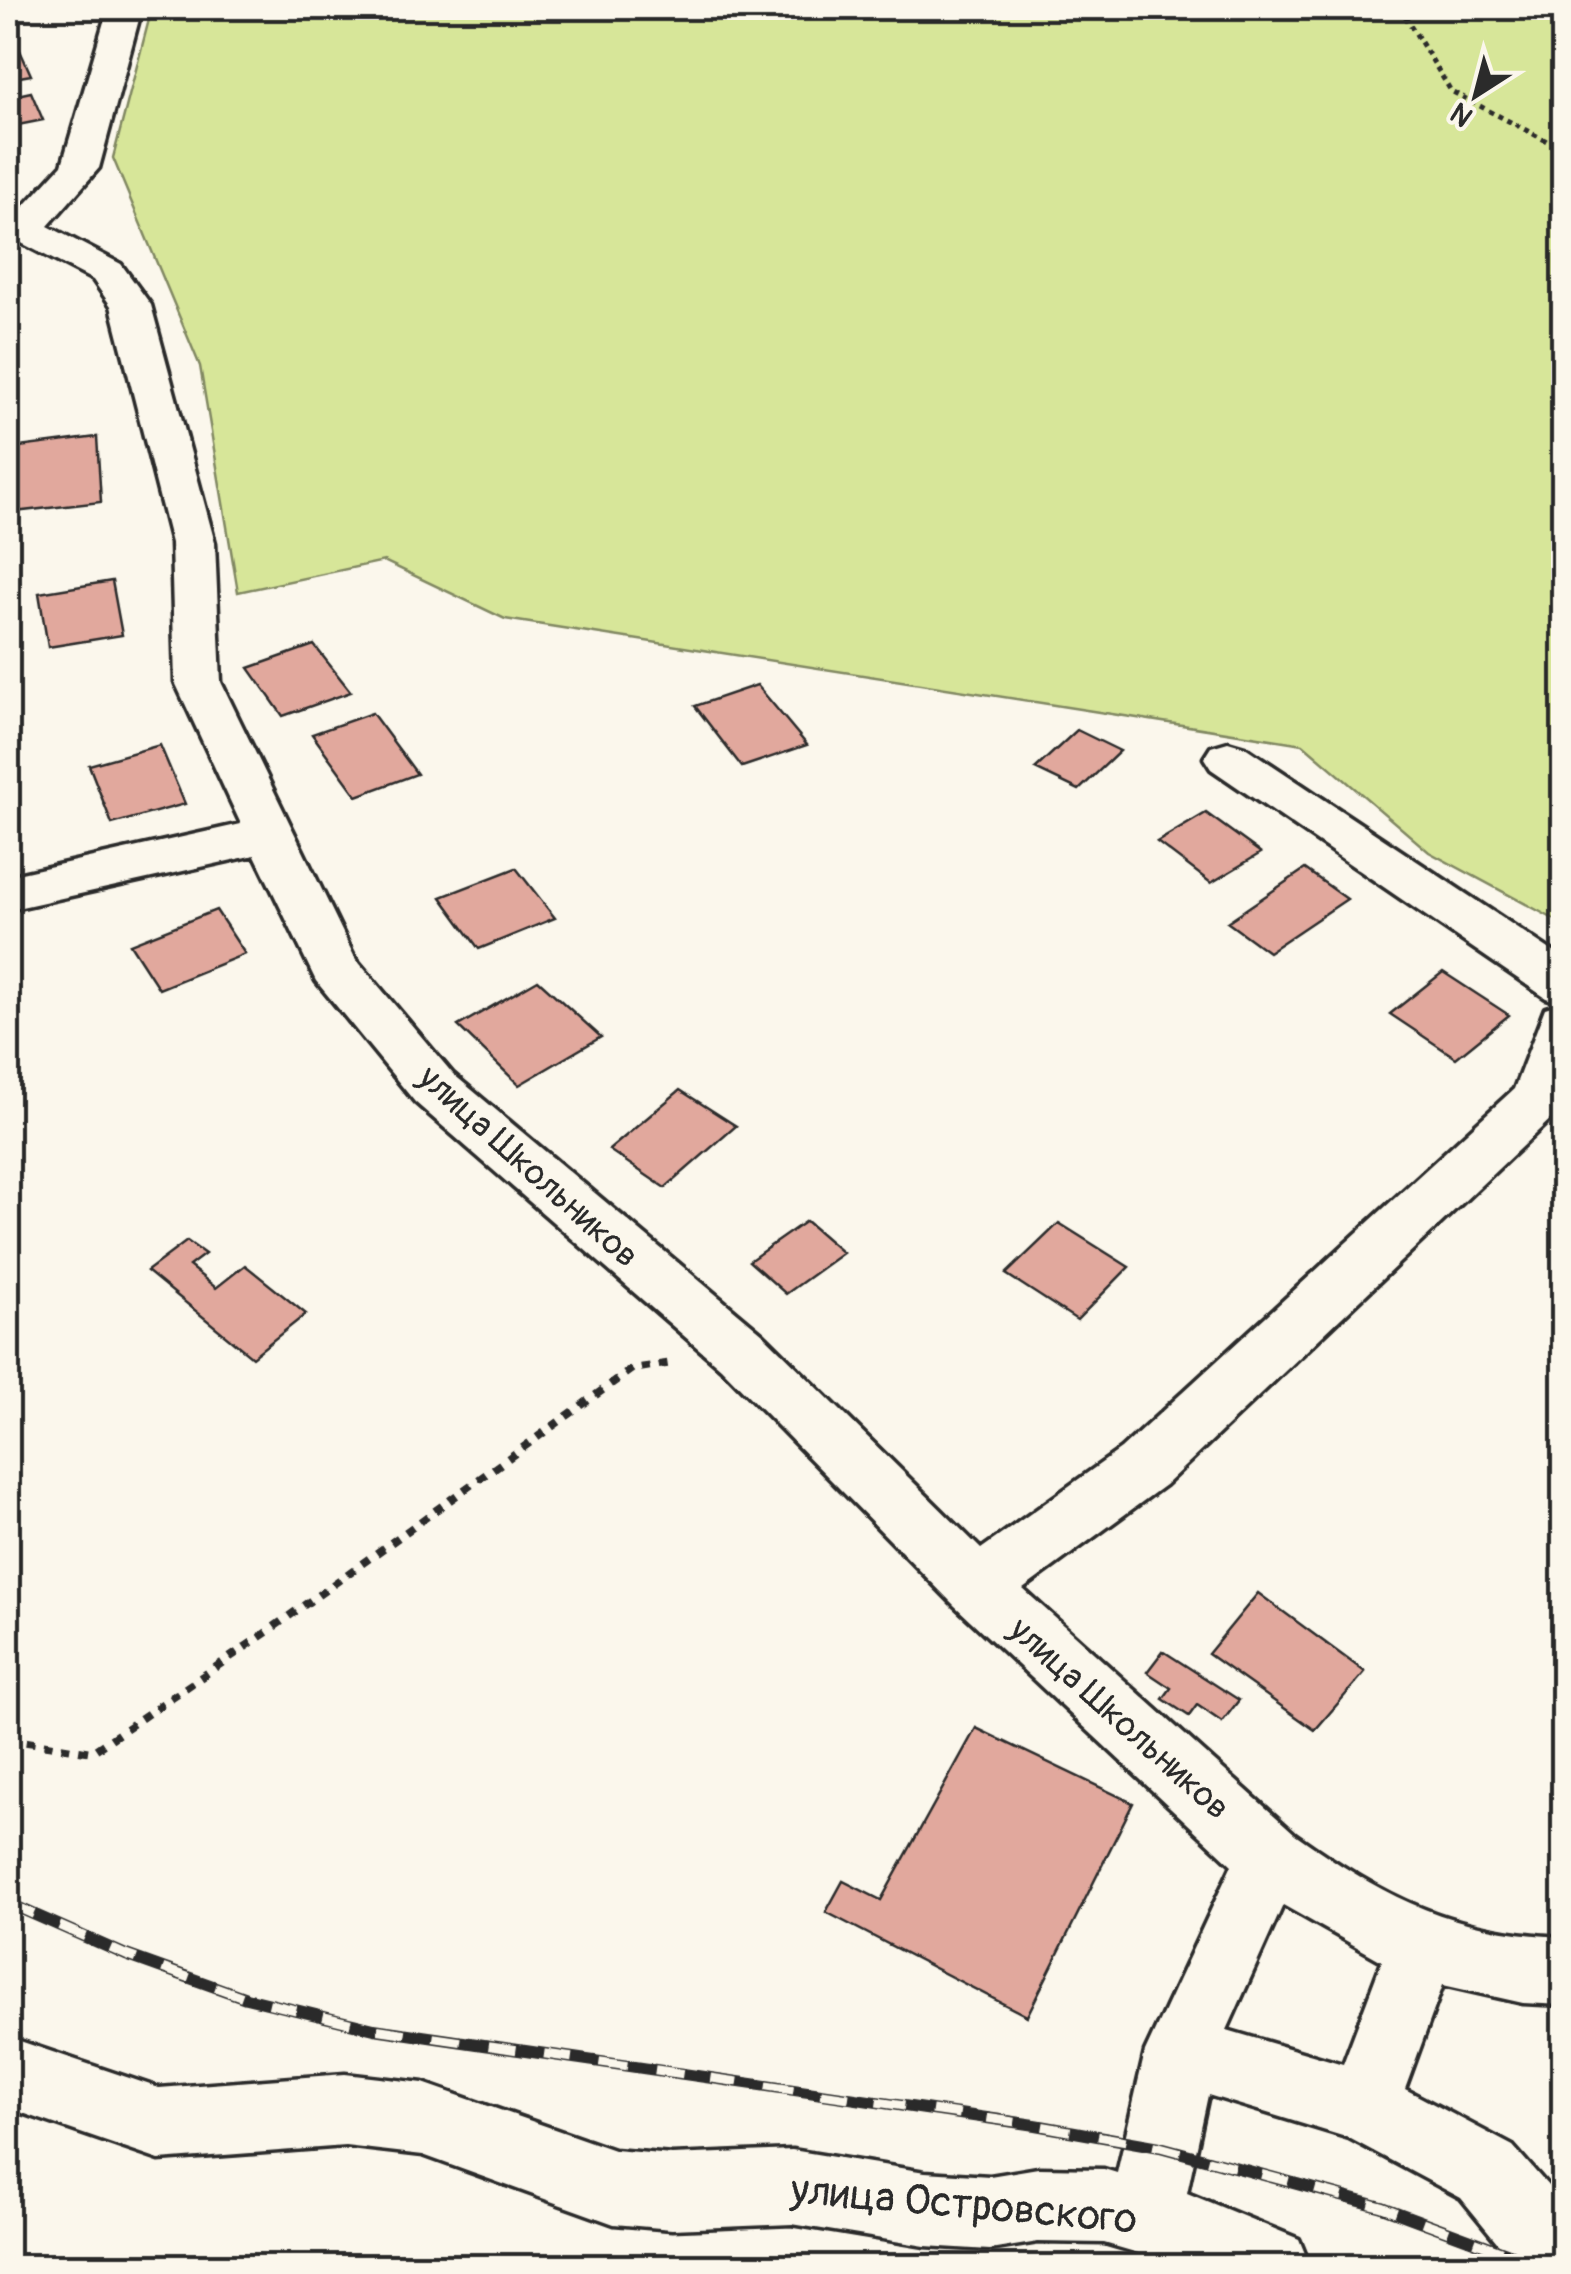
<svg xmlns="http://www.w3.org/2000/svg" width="1571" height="2274" viewBox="0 0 1571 2274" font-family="Pangolin,sans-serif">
<rect width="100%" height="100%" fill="#fbf7ec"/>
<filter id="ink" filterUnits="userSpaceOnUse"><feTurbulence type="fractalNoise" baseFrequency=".01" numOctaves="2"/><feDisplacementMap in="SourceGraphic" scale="20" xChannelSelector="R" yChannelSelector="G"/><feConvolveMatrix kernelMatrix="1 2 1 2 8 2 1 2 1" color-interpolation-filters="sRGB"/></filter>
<g filter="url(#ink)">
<!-- green -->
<path fill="#d7e699" stroke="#818862" stroke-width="2.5" d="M 152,8 L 1563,8 L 1563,924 L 1429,852 L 1303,744 L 505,619 L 384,561 L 238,592 L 200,366 L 113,158 Z"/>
<!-- building -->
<path fill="#e1a89d" stroke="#2b2b2b" stroke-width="2.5" d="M 18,46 L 31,75 L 8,79 L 8,47 Z
M 31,92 L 43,120 L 8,127 L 8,97 Z
M 97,437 L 101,502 L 14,512 L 11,448 Z
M 112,581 L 122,635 L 48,647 L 39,593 Z
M 314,645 L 351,692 L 283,716 L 249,668 Z
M 757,685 L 807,745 L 742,767 L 695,706 Z
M 372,713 L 417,774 L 357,796 L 312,734 Z
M 1077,730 L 1120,751 L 1079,790 L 1035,769 Z
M 160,745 L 185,804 L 112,824 L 89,765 Z
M 1206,813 L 1261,853 L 1211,883 L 1157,842 Z
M 516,868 L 555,918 L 479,949 L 441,897 Z
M 1305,869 L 1347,899 L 1268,952 L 1227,922 Z
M 216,910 L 245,954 L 159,989 L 130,944 Z
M 1443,972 L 1509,1015 L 1456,1058 L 1390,1014 Z
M 538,980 L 601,1037 L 519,1085 L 458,1026 Z
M 680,1090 L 736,1126 L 665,1188 L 609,1150 Z
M 806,1221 L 843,1253 L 786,1294 L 749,1261 Z
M 1059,1223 L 1129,1267 L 1077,1320 L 1006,1274 Z
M 187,1241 L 205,1254 L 189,1266 L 216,1288 L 245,1265 L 306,1314 L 252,1357 L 147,1271 Z
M 1258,1593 L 1365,1672 L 1315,1730 L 1208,1654 Z
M 1163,1651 L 1239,1700 L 1222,1722 L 1197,1705 L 1189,1716 L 1163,1699 L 1171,1688 L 1147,1672 Z
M 976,1728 L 1133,1803 L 1027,2016 L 826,1912 L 843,1881 L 881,1900 Z"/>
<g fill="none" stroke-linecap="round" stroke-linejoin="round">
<!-- minor casing -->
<g stroke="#2b2b2b" stroke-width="7">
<path id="minor" d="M 108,8 L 142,8 L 99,168 L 48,226 L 121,264 L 151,305 L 215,543 L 221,682 L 355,958 L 453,1074 L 763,1334 L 981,1549 L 1121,1449 L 1514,1089 L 1545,1008 L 1562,1003 L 1546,998 L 1211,769 L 1204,758 L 1211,747 L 1228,742 L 1245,747 L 1564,959 L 1564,1102 L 1557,1113 L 1165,1485 L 1023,1589 L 1295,1834 C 1386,1898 1450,1932 1564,1937 L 1564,2005 L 1523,2003 L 1443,1985 L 1405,2089 L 1513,2146 L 1564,2204 L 1564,2266 L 1524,2266 L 1506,2253 L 1461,2198 L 1349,2138 L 1208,2095 L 1187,2193 L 1299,2239 L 1310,2266 L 1183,2266 L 1104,2243 L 1038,2242 L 990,2250 L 925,2246 L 792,2224 L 672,2229 L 614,2224 L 423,2155 L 345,2146 L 159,2160 L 8,2108 L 8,2037 L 159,2088 L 345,2074 L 423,2083 L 614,2150 L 672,2155 L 792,2150 L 925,2172 L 990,2176 L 1038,2168 L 1104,2169 L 1117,2173 L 1145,2052 L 1232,1865 L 955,1606 L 721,1368 L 415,1102 L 316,981 L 255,855 L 8,910 L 8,876 L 241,824 L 175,682 L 171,543 L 111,306 L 93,280 L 8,236 L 8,213 L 16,215 L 62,165 ZM 1283,1905 L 1382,1961 L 1343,2064 L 1227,2030 Z"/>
</g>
<!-- path-far1 -->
<path stroke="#2b2b2b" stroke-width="5" stroke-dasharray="5 5" stroke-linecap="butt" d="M 1400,8 L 1451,91 L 1564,150"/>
<!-- path -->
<path stroke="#2b2b2b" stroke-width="8" stroke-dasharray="9 9" stroke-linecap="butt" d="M 8,1739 L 92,1752 L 267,1632 L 632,1369 L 672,1363"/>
<!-- minor -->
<use href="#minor" fill="#fbf7ec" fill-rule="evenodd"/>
<!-- rail casing -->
<g stroke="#2b2b2b" stroke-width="12">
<path id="rail" d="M 8,1903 L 126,1955 L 246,1998 L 374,2029 L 1035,2125 L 1160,2147 L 1382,2207 L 1541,2266"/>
</g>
<!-- rail -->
<use href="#rail" stroke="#fbf7ec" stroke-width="9" stroke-dasharray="28" stroke-linecap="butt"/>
</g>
</g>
<g text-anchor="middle" stroke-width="9" stroke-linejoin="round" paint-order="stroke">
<!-- street labels -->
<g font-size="35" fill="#2b2b2b" stroke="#fbf7ec">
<text transform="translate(529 1166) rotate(42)" y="12">улица Школьников</text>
<text transform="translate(1120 1718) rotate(42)" y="12">улица Школьников</text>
</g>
<!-- near-street labels -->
<g font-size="42" fill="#2b2b2b" stroke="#fbf7ec">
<text transform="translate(964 2203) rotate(5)" y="15">улица Островского</text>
</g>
</g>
<!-- margin -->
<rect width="1571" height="2274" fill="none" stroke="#fbf7ec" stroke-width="40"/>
<rect x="20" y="20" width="1531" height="2234" fill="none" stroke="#2b2b2b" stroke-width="4" filter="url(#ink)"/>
<!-- north arrow -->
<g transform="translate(1476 95) rotate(216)" stroke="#fbf7ec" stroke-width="8" paint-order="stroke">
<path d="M0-8L18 38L0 25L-18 38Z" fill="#2b2b2b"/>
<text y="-15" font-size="28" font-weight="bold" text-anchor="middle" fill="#2b2b2b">N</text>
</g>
</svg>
